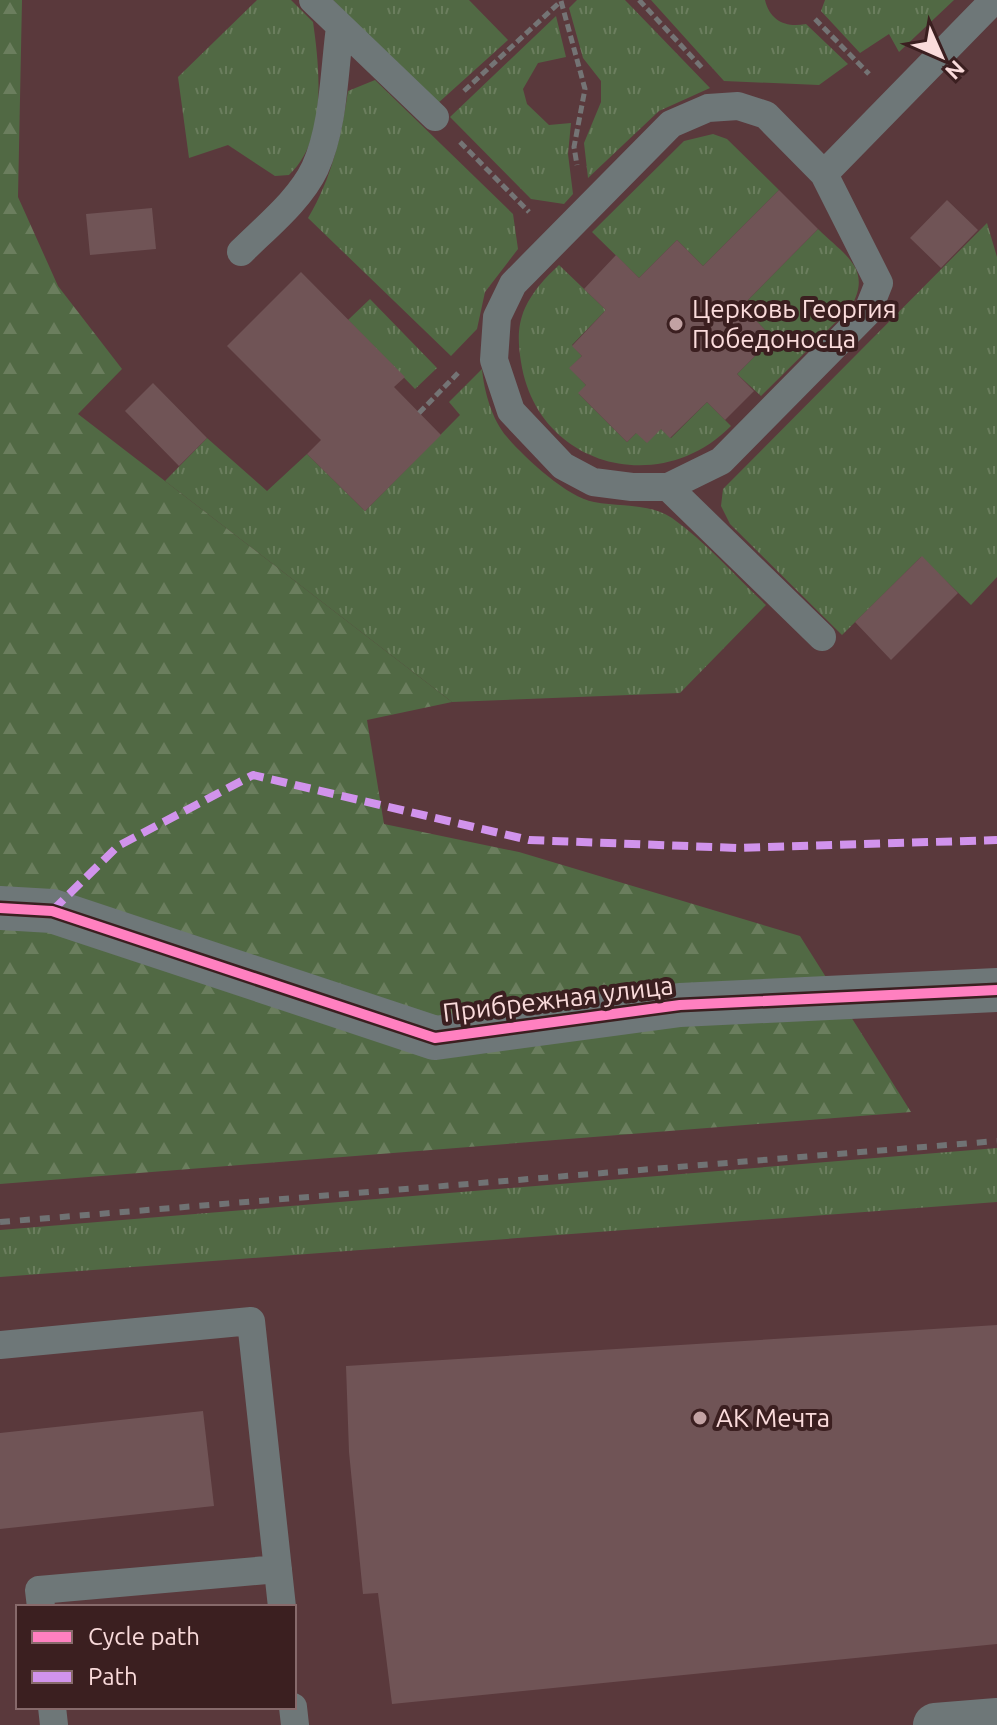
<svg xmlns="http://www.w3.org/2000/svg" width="997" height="1725" viewBox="0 0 997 1725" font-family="Ubuntu,sans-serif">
<defs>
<pattern id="grass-tufts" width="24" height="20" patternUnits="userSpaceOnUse" patternTransform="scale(2)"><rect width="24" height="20" fill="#516944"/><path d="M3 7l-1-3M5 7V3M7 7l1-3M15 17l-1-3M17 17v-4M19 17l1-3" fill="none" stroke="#6b7e5e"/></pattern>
<pattern id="forest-firs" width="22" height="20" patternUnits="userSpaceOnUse" patternTransform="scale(2)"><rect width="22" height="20" fill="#516944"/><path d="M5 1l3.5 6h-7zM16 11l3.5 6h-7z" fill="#6b7e5e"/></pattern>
</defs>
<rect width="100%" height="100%" fill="#5a393c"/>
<!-- grass -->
<path fill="url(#grass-tufts)" d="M 257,0 L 291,0 L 313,22 C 320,70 327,140 289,175 L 275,176 L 228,145 L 189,158 L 178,77 Z
M 333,0 L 469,0 L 508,40 L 437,104 Z
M 577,0 L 625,0 L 710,88 L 659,111 L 588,178 L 584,143 L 601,102 L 601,81 L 583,58 L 569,8 Z
M 651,0 L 765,0 C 770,21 786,28 806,24 L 848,64 L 819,85 L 724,81 Z
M 825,0 L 954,0 L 899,52 L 889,34 L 860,53 L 821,11 Z
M 556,16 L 566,57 L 538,63 L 523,89 L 527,104 L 549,125 L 571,123 L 568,154 L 573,194 L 564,204 L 531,199 L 450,117 Z
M 375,80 L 513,214 L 518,249 L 485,292 L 477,329 L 451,356 L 308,218 C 332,178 341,136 348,91 Z
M 713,134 L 727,139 L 779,190 L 703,266 L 677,240 L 639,278 L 592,232 L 684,141 Z
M 987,223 L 997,257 L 997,577 L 971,605 L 921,557 L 842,635 L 730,524 L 721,506 L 723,489 Z
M 818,229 C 844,255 873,268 851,307 L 761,396 L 737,374 L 773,338 L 742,306 Z
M 559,265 L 606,310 L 572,345 L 582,356 L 570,368 L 586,385 L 579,394 L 627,442 L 636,433 L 661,429 L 671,438 L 707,402 L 731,426 C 659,499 537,466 521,362 C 518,343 517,326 525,308 C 533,291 545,278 559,265 Z
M 370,299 L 437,368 L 415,389 L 348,320 Z
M 482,369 C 484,391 492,420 507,437 C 525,458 567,497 594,502 C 619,507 650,503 672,518 C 706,542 736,577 766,605 L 680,693 L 452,702 L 165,481 L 207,438 L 267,491 L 307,454 L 365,511 L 460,415 L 449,402 Z
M 997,1148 L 997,1202 L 0,1277 L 0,1230 Z"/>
<!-- forest -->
<path fill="url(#forest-firs)" d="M 0,0 L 22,0 L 18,197 L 58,286 L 122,369 L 78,414 L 452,702 L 367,720 L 384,824 L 519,852 L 800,936 L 911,1112 L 0,1184 Z"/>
<!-- building -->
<path fill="#705456" d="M 779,190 L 818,229 L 742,306 L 773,338 L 737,374 L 754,391 L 725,420 L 707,402 L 670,438 L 661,429 L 647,443 L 636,433 L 627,442 L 578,393 L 586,385 L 569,368 L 582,356 L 572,346 L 606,310 L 584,289 L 616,255 L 639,278 L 677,240 L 703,266 Z
M 947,200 L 978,230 L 941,268 L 910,238 Z
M 152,208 L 156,249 L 90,255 L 86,214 Z
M 301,272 L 405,377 L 394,387 L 441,435 L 365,511 L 307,454 L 321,440 L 227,346 Z
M 153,383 L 207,438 L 179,466 L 125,411 Z
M 922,556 L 958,593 L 891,660 L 855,622 Z
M 997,1325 L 997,1644 L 392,1704 L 378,1593 L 363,1594 L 349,1452 L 346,1366 Z
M 203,1411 L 214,1506 L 0,1529 L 0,1433 Z"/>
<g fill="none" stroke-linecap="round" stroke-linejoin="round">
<!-- path -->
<path stroke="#747475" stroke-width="5" stroke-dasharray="8 4" stroke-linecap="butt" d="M 639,0 L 704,70
M 561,1 L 585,89 L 574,147 L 577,165
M 815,19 L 869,74
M 464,91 L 560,2
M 460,142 L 529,212
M 419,413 L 458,373"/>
<!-- service -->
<path stroke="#6e7778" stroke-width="28" d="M 313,0 L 435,117
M 738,106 L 766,115 L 824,174 L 879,283 L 867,313 L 721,461 L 668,487 L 632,487 L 593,482 L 563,466 L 511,411 L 494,360 L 497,317 L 513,284 L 671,124 L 708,108 Z
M 824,174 L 994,0
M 241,252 C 266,227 300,200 315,168 C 334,126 334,72 340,27
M 668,487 L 822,637
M 0,1345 L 251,1321 L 282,1607
M 41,1607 L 39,1590 L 278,1569
M 52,1707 L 54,1725
M 293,1707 L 295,1725"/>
<!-- minor -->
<path stroke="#6e7778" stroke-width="44" d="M 0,908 L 52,911 L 435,1038 L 680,1005 L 997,990
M 935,1725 L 997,1720"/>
<!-- rail -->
<path stroke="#707374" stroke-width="6" stroke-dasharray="10 10" stroke-linecap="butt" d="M 0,1222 L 997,1141"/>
<!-- quiet -->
<path stroke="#d193ec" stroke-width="8" stroke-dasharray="16 8" stroke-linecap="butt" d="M 52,911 L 118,846 L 253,775 L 529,840 L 737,848 L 997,840"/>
<!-- cycleway casing -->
<g stroke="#3b1f20" stroke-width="15">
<path id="cycleway" d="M 0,908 L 52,911 L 435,1038 L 680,1005 L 997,990"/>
</g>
<!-- cycleway -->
<use href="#cycleway" stroke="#ff80c0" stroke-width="10"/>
</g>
<!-- markers -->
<g fill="#c2a2a3" stroke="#3b1f20" stroke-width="3">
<circle cx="676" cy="324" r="8"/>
<circle cx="700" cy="1418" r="8"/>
</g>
<g text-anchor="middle" stroke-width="8" stroke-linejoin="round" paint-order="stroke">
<!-- poi labels -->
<g font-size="26" fill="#fadbdb" stroke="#3b1f20" text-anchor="start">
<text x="692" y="318">Церковь Георгия<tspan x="692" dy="30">Победоносца</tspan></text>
<text x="716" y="1427">АК Мечта</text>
</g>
<!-- street labels -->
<g font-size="26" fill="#fadbdb" stroke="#3b1f20">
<text transform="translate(558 999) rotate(-7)" y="9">Прибрежная улица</text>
</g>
</g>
<!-- legend -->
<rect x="16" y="1605" width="280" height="104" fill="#3b1f20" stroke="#876a6b" stroke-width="2"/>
<rect x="32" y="1631" width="40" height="12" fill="#ff80c0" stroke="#876a6b" stroke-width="2"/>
<text x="88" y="1645" font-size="24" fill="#fadbdb">Cycle path</text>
<rect x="32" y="1671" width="40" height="12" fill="#d193ec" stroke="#876a6b" stroke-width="2"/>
<text x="88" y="1685" font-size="24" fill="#fadbdb">Path</text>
<!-- north arrow -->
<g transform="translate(941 56) rotate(135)" stroke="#3b1f20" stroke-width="6" paint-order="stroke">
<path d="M0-6L14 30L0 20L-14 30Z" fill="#fadbdb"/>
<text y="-12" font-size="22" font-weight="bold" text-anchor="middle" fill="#fadbdb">N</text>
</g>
</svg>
